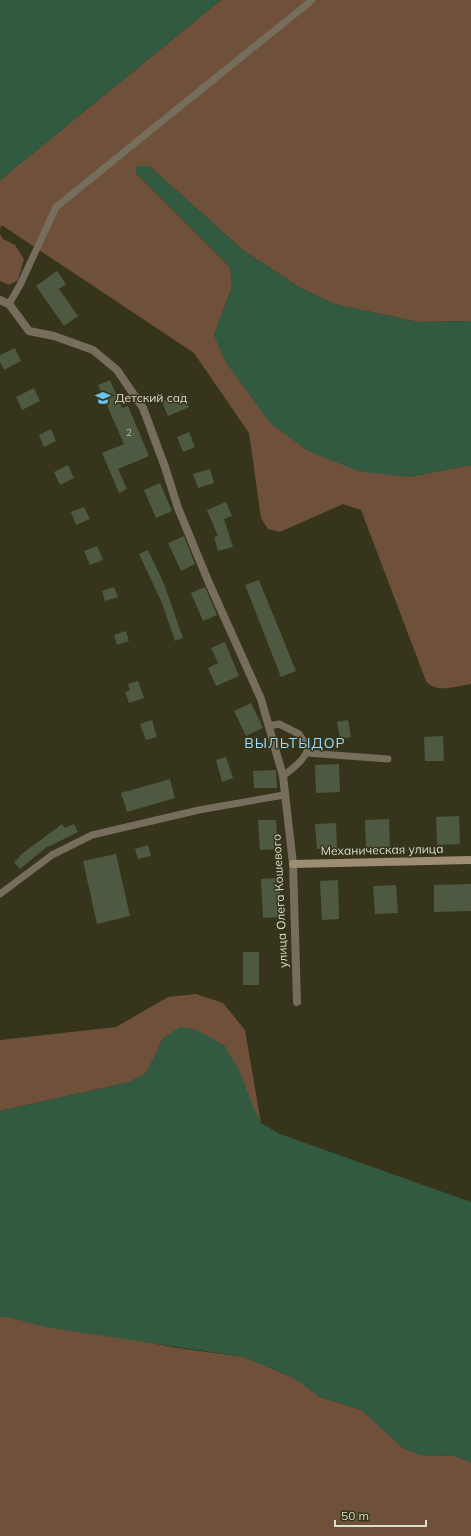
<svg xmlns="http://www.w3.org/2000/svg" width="471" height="1536" viewBox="0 0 471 1536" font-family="Mulish,sans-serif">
<rect width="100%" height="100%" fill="#36341a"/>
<!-- green -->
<path fill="#6f503b" d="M 221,0 L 471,0 L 471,321 L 418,322 L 334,304 L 299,287 L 244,251 L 149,166 L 136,173 L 230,267 L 232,287 L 214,335 L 408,477 L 471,465 L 471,684 C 456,686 436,694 426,681 L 361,510 L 343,504 L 280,532 L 268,529 L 261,518 L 249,433 L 194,353 L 3,226 L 1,226 L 0,230 L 0,180 Z
M 0,234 L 3,239 L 15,245 L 24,259 L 18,280 L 9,285 L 0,281 Z
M 196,994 L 223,1003 L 245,1030 L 261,1123 L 253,1108 L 163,1038 L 156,1054 L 146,1073 L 130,1082 L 0,1111 L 0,1040 L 116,1027 L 168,997 Z
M 4,1316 L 178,1348 L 244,1357 L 296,1379 L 320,1397 L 362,1410 L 403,1448 L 421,1455 L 454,1456 L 471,1462 L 471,1536 L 0,1536 L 0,1317 Z"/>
<!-- water -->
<path fill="#315a41" d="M 0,0 L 221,0 L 0,180 Z
M 136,166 L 149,166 L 244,251 L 299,287 L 334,304 L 418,322 L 471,321 L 471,465 L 408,477 L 358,471 L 308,451 L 270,423 L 225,361 L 214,335 L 232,287 L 230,267 L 136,173 Z
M 180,1027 L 196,1030 L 224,1045 L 240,1072 L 253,1107 L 261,1123 L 280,1134 L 471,1202 L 471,1462 L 454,1456 L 421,1455 L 403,1448 L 362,1410 L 320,1397 L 296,1379 L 244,1357 L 45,1327 L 4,1316 L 0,1317 L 0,1111 L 130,1082 L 146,1073 L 156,1054 L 163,1038 Z"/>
<!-- building -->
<path fill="#4d5a41" d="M 57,271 L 66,284 L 59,289 L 78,316 L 64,326 L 36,286 Z
M 15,348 L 21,361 L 4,370 L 0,362 L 0,355 Z
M 110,380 L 122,408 L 128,406 L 149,456 L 118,469 L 127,489 L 119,493 L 102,453 L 124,444 L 98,385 Z
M 34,388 L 40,401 L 22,410 L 16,397 Z
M 183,393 L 189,407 L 168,416 L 162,402 Z
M 51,429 L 56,441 L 44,447 L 39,435 Z
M 189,432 L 195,447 L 183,452 L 177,437 Z
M 68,465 L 74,478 L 60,485 L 54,472 Z
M 210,469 L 214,483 L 198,488 L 193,474 Z
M 160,483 L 172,511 L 156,518 L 144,490 Z
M 226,502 L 232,516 L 224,519 L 233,547 L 218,551 L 214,537 L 218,536 L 207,510 Z
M 84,507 L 90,519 L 76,525 L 71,512 Z
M 184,536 L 195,564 L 181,571 L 168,543 Z
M 97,546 L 103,560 L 90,565 L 84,551 Z
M 148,550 L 164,584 L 183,638 L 175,641 L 162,603 L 139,554 Z
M 259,580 L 296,671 L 281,677 L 245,585 Z
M 114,587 L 118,597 L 105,601 L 102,591 Z
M 205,587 L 217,615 L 203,621 L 191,593 Z
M 126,631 L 129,641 L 117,645 L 114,635 Z
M 225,642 L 239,676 L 216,686 L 208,668 L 218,663 L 211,648 Z
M 138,681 L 144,698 L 129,703 L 125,692 L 130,690 L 128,684 Z
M 251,703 L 263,728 L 246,736 L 234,711 Z
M 152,720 L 157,737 L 146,740 L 140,724 Z
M 348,720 L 351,737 L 340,739 L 337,722 Z
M 443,736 L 444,761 L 425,761 L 424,737 Z
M 226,757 L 233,778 L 222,782 L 216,760 Z
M 339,764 L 340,792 L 316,793 L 315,765 Z
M 276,770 L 277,788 L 254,788 L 253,771 Z
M 170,779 L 175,798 L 127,812 L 121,793 Z
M 459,816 L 460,844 L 437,845 L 436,817 Z
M 389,819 L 390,847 L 366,848 L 365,820 Z
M 258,820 L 276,820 L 278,849 L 260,850 Z
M 336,823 L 337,848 L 317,849 L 315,824 Z
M 62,824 L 65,828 L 74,824 L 78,832 L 48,847 L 48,846 L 20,869 L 14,862 L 20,857 L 19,856 Z
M 148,845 L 151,856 L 138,859 L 135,849 Z
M 116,854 L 130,916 L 97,924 L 83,861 Z
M 279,878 L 281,917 L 263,918 L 261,879 Z
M 338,880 L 339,919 L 322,920 L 320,881 Z
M 471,884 L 471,911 L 434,912 L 434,885 Z
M 396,885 L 398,913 L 375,914 L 373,886 Z
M 243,952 L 259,952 L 259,985 L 243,985 Z"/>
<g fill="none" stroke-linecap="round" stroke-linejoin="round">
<!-- lane -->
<path stroke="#776d5c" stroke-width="7" d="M 9,304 L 20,285 L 56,207 L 312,0
M 269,726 L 279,724 L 299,734 L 308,748 C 305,760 292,769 283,776
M 307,753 L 388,759
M 0,894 L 52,855 L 92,835 L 199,810 L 284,795"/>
<!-- street -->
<path stroke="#776d5c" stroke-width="8" d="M 0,300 L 9,304 L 29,331 L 54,336 L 93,350 L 117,370 L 143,408 L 165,467 L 178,508 L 209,583 L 261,699 L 283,776 L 293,864 L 297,1002"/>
<!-- secondary -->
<path stroke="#9e8d72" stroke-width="8" d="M 293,864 L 471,860"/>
</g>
<!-- icons -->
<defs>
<g id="school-bare" transform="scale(1.2)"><path d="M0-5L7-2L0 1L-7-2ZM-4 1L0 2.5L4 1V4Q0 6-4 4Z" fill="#67c4f0" stroke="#36341a" stroke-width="2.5" paint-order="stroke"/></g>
</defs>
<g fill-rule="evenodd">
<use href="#school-bare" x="103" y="398"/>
</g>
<g text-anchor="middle" stroke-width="3" stroke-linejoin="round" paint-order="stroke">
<!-- number labels -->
<g font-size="10" fill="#b9bcaa">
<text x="129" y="436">2</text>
</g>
<!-- poi labels -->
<g font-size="12" fill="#ddddcd" stroke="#36341a" text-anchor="start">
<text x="115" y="402">Детский сад</text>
</g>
<!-- street labels -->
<g font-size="12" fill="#ddddcd" stroke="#36341a">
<text transform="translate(382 850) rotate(-1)" y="4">Механическая улица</text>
<text transform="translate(280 901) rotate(-93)" y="4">улица Олега Кошевого</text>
</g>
<!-- quarter labels -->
<g font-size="14" letter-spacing="1" fill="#9bddfd" stroke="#36341a">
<text x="295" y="748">ВЫЛЬТЫДОР</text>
</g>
</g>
<!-- scale -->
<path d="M335 1520v6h91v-6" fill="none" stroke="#ddddcd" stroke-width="2"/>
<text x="341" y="1520" font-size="12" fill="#ddddcd" stroke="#36341a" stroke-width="3" paint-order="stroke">50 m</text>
</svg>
